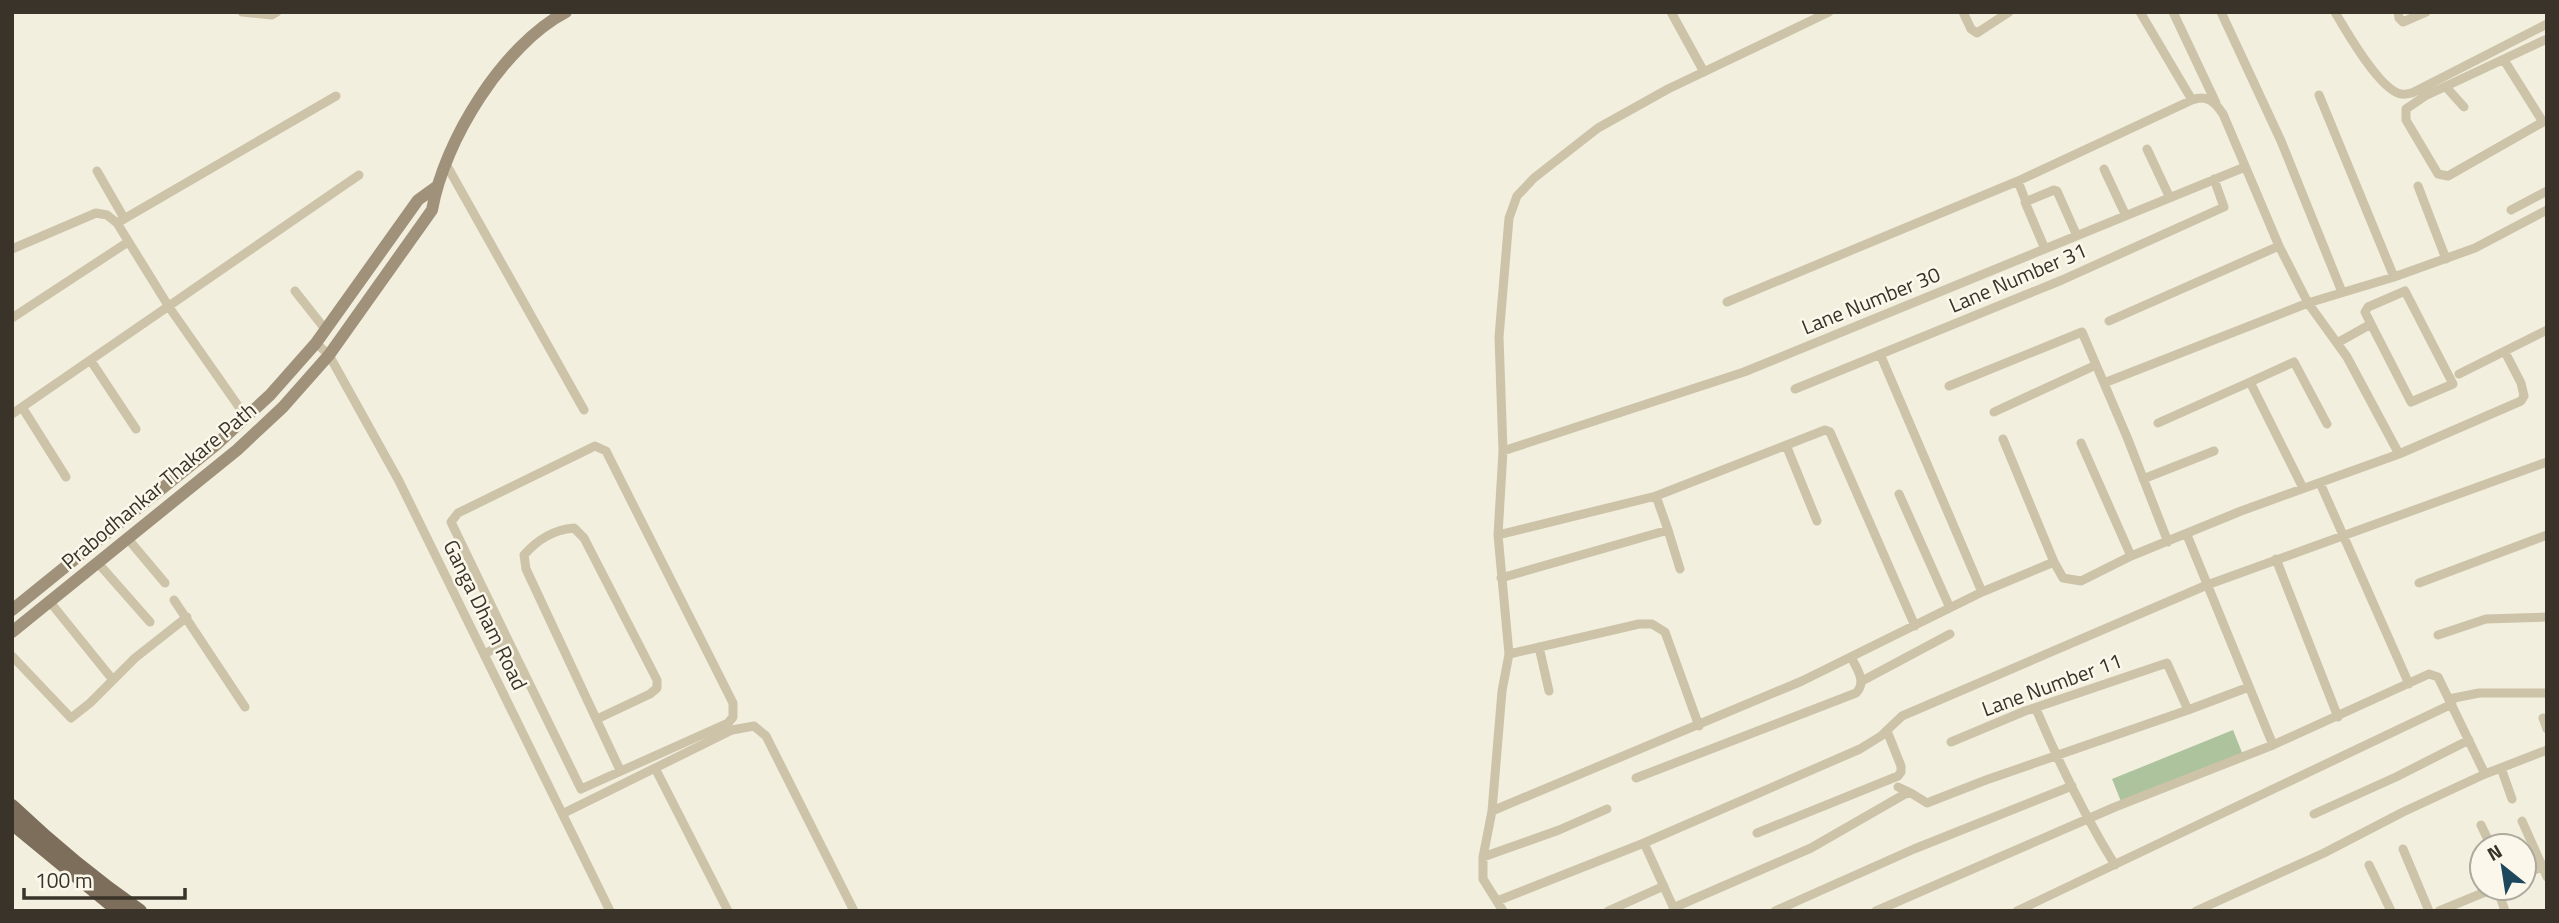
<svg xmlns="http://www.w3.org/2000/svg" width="2559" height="923" viewBox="0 0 2559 923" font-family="'Titillium Web',sans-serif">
<rect width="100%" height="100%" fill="#f3efde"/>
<!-- green -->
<path fill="#acc39d" d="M 2233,730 L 2243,755 L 2122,804 L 2112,779 Z"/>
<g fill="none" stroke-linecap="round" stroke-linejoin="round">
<!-- street -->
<path stroke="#ccc3a9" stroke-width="9" d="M 242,12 L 272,15 L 277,12
M 1671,12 L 1704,72
M 1963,12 L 1971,29 L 1977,33 L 2009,12
M 2140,12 L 2192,100 C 2207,94 2215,102 2223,114 L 2279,246 L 2308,303 L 2347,357 L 2399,454
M 2173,12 L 2216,103
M 2221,12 L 2281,141 L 2342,292
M 2335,12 C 2346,31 2380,90 2401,94 C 2405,95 2409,93 2412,93 L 2547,24
M 2398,12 L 2399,18 L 2403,22 L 2426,12
M 2504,60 L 2543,122 L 2448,176 L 2438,174 L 2406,120 L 2406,109 L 2425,96 L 2547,39
M 2446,87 L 2464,107
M 2147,149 L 2170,198
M 446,164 L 584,410
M 2104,169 L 2126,216
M 97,171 L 124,218
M 2018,181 L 2024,197
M 2418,186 L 2446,259
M 2511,210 L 2547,191
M 117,223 L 169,307 L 246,417
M 12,249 L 96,213 L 107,215 L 117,223 L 336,96
M 2045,249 L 2025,202 L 2054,190 L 2057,191 L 2077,236
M 2394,277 L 2475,248 L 2547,210
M 295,291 L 325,329
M 1727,302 L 2018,181 L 2192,100
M 12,318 L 128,242
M 2109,321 L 2279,246
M 316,343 L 329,355 L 399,481 L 610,911
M 2337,343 L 2371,324 L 2411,402 L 2453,384 L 2405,291 L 2368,307 L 2365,312 L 2371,324
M 1880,354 L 1982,592
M 91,361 L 136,429
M 2459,374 L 2547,330
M 2250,382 L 2294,362 L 2327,424
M 2104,383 L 2308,303 L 2394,277 L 2319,95
M 1949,386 L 2082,332 L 2127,437 L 2168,542
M 1795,389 L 2062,280 L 2224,207 L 2214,179
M 22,407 L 66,477
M 1994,412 L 2096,365
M 12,414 L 359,175
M 2158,423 L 2250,382 L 2303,488
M 2003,439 L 2054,562
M 2081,443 L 2131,556
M 1786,445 L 1817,521
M 1503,451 L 1744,372 L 2245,167
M 2143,479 L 2214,451
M 2320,483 L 2409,684
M 1899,494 L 1950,608
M 1668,530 L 1680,569
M 1498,535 L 1656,496 L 1825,430 L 1830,432 L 1915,626
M 2187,535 L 2273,745
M 128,539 L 165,583
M 2276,559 L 2338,717
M 98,563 L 150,622
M 1501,578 L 1668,530 L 1656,496
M 2419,583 L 2547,535
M 174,600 L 245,707
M 50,602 L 113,680
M 2438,635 L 2486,619 L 2547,617
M 1539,647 L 1549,691
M 485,654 L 508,640 L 451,522 L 458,513 L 595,446 L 606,451 L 733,703 L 733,717 L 728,723 L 581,789 L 508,640
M 1509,654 L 1639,624 L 1652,624 L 1665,632 L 1699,726
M 12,656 L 71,718 L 90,703 L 135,658 L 187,617
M 1862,681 L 1950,634
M 2449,699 L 2479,693 L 2547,693
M 2036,709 C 2059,763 2084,815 2115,865
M 2188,710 L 2249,687
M 2543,718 L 2547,729
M 597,719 L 650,694 L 657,688 L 657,680 L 584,538 L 574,528 C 553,530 538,539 524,555 L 526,569 L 620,770
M 655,768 L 728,911
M 2501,768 L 2512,799
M 1636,778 L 1856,693 C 1867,682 1857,669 1851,657
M 1898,787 L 1911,793
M 1492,811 L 1802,681 L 1982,592 L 2054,562 L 2063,578 L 2081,581 L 2131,556 L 2241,511 L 2399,454 L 2521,401 L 2524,396 L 2521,383 L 2505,352
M 564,813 L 732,730 L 754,726 L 766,736 L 854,911
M 2314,814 L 2396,777 L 2469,740
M 2522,821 L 2547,877
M 2481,825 L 2491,846
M 1757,833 L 1898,776 L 1901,772 L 1901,766 L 1887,731
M 1644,843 L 1675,911
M 2403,849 L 2429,911
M 1483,857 L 1559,830 L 1607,809
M 2369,865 L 2391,911
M 2524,875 L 2545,865
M 2497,888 L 2505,911
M 1497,901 L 1644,843 L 1860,749 L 1881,736 L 1902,716 L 2207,585 L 2547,462
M 1673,908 L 1811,848 L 1905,794 L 1911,793 L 1927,803 L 1986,780 L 2188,710 L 2167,663 L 2025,711 L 1951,742
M 1503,911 L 1483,879 L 1483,857 L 1492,811 L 1502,691 L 1509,654 L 1498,535 L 1503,451 L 1499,337 L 1509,218 L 1517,196 L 1534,178 L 1598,128 L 1668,89 L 1829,12
M 1608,911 L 1664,886
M 1775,911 L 1914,849 L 2072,786
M 1876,911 L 2115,807 L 2273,745 L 2429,674 L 2438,677 L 2485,774
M 2017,911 L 2452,704
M 2196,911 L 2324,853 L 2403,812 L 2485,774 L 2547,750
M 2439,911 L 2495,888"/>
<!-- secondary -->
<path stroke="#a0927a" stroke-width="12" d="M 12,610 L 217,444 L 270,395 L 316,343 L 418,200 L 436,187
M 12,632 L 237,450 L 283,407 L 329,355 L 432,210 C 444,141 503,45 566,12"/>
<!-- primary -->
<path stroke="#7c6e5a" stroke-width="14" d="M 12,806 C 52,844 94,879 140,911
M 12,823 L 119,911"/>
</g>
<g text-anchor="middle" stroke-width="5" stroke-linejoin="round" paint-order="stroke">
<!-- street labels -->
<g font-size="21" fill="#393329" stroke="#fbf8eb">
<text transform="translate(2018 278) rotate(-23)" y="7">Lane Number 31</text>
<text transform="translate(1871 301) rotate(-22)" y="7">Lane Number 30</text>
<text transform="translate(159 486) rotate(-40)" y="7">Prabodhankar Thakare Path</text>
<text transform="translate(485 615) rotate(64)" y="7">Ganga Dham Road</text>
<text transform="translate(2052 685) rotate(-20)" y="7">Lane Number 11</text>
</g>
</g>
<!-- border -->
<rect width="2559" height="923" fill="none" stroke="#393329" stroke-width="28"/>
<!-- north arrow -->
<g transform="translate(2503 867) rotate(330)"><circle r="33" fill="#fbf8eb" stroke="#ada99d" stroke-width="2"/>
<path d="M0-5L12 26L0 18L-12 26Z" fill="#1d475c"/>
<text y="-10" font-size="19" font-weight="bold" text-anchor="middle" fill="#393329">N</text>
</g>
<!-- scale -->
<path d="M24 888v10h161v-10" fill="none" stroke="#393329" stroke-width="3.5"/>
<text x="35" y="888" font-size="21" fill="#393329" stroke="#fbf8eb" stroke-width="5" paint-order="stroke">100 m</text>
</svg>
